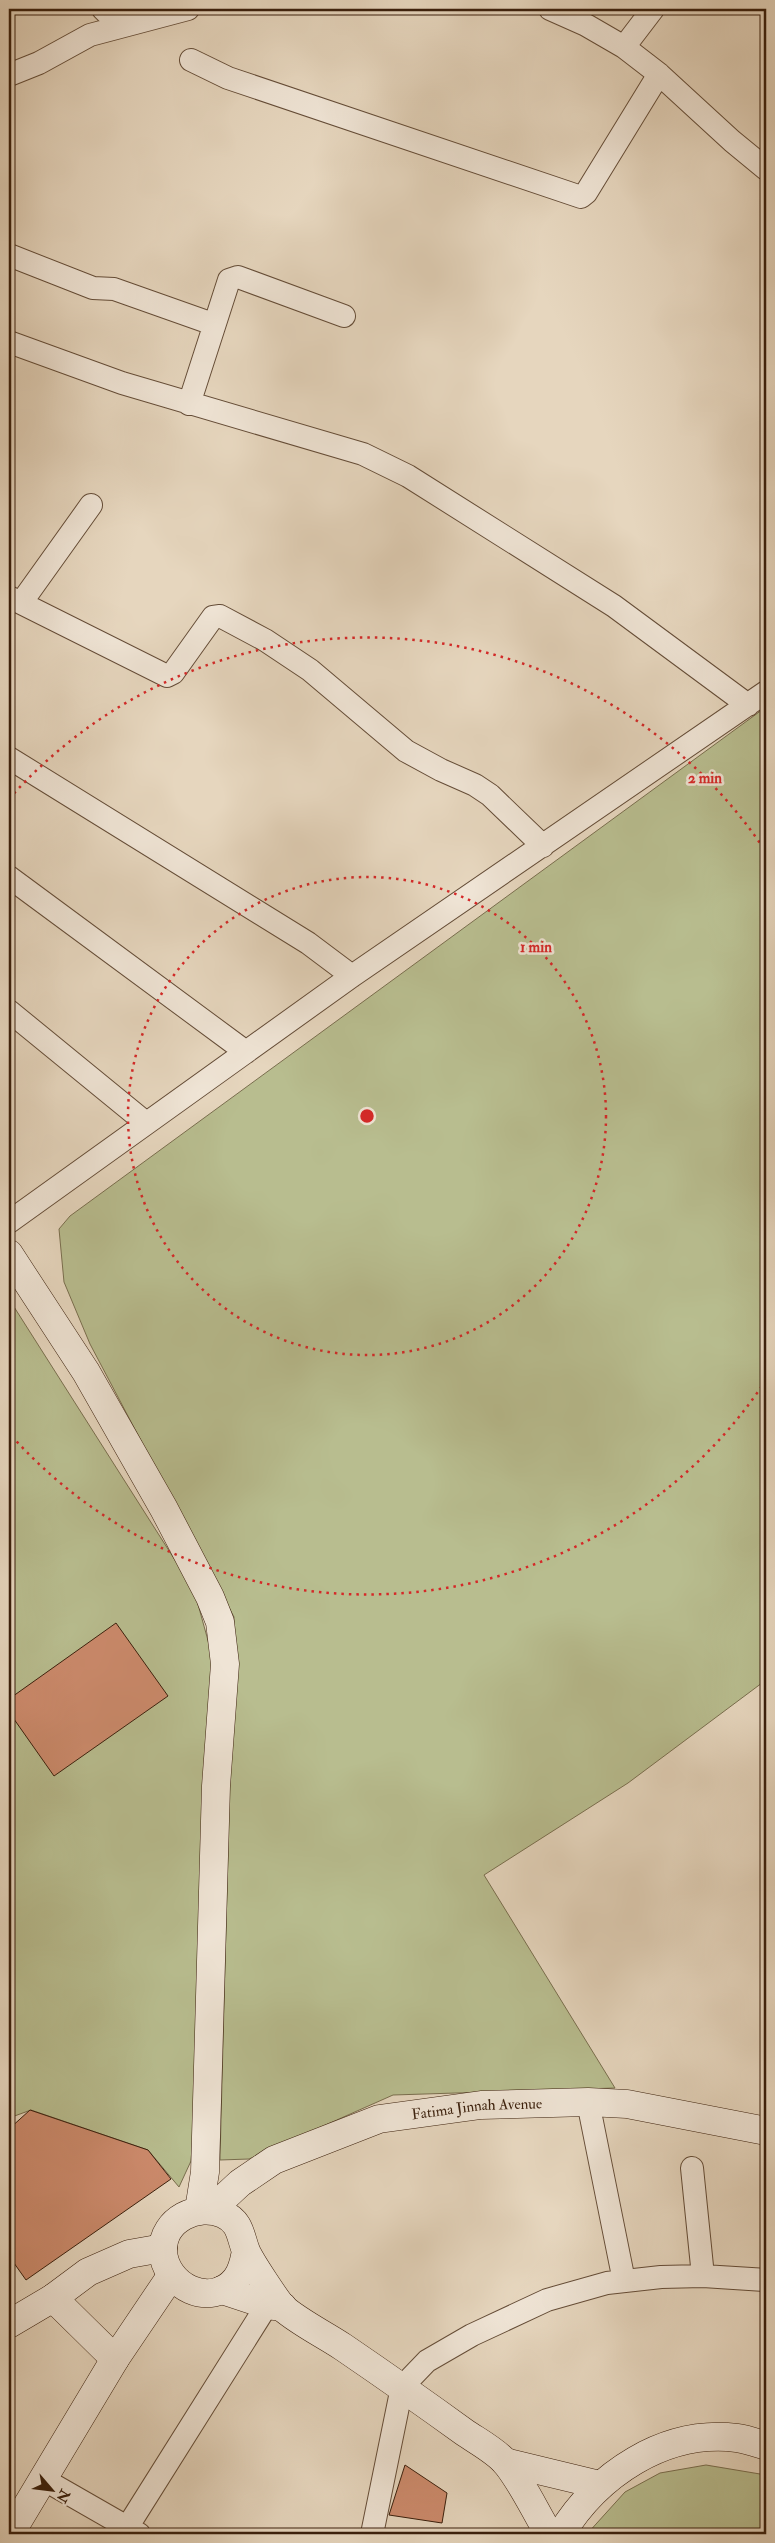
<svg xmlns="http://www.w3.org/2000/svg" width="775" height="2543" viewBox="0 0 775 2543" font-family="'IM FELL Double Pica',serif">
<rect width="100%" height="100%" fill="#e6d6be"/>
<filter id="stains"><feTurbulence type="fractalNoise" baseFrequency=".004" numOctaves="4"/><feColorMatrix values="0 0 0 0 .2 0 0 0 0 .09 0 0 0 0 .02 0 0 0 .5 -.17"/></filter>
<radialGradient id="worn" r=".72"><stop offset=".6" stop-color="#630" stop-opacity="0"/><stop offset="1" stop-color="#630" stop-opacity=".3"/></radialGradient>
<!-- green -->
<path fill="#b8bd8f" stroke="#796e4e" d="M 766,707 L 766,1680 L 628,1783 L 484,1875 L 615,2088 L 393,2095 L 249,2159 L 220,2160 L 234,1617 L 90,1344 L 64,1282 L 59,1229 L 70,1216 Z
M 9,1299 L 194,1590 L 212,1655 L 201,2028 L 191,2161 L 179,2187 L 148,2150 L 31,2110 L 9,2118 Z
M 706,2465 L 766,2475 L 766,2534 L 587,2534 L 625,2492 L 660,2473 Z"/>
<!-- building -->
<path fill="#cd8b6d" stroke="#3a1f0c" d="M 116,1623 L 168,1696 L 54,1776 L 9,1712 L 9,1699 Z
M 30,2110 L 148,2150 L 171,2179 L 26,2280 L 9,2256 L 9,2129 Z
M 405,2465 L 447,2493 L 442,2523 L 389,2515 Z"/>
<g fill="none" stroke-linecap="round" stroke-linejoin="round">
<!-- street casing -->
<g stroke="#654d38" stroke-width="24">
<path id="street" d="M 103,9 L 120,26
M 550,9 L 586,25 L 624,47 L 659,74 L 732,141 L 766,169
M 624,47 L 653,9
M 191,60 L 228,78 L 581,197 L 586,193 L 659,74
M 9,75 L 39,63 L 90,35 L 188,9
M 9,255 L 93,288 L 114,289 L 213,324
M 9,342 L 122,383 L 363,454 L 408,476 L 614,606 L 748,705
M 189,404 L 229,280 L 238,277 L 344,316
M 9,597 L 167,676 L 173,673 L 213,617 L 220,616 L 265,640 L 310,670 L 406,751 L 441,770 L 475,785 L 490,795 L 543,846
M 21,603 L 91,505
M 9,758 L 308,943 L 352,976
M 9,877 L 246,1052
M 9,1011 L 146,1123
M 9,1222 L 352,976 L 766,692
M 588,2102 L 624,2281
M 692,2168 L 703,2276
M 43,2479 L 139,2534
M 123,2534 L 267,2305
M 372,2534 L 402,2387 L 427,2361 L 472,2335 L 547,2300 L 607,2283 L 661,2277 L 703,2276 L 766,2280"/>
</g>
<!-- secondary casing -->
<g stroke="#3a1f0c" stroke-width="29">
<g id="secondary">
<path d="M 9,1254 L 86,1372 L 164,1509 L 210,1597 L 220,1622 L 225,1664 L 216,1786 L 205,2172 L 199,2210"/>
<path id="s1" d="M 211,2210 L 240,2183 L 274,2160 L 379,2119 L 481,2105 L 588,2102 L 627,2104 L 766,2131"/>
<path d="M 246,2251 C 244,2261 243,2270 236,2279 C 211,2310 164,2286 163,2250 C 163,2219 198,2203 223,2214 C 241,2222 240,2236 246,2251 C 250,2261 276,2300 283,2308 C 299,2322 325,2335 343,2347 C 384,2375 424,2403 464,2432 C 477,2441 496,2451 506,2463 C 523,2484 535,2511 549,2534"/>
<path d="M 222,2290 L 267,2305 L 283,2307"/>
<path d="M 53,2298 L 115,2359"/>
<path d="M 9,2324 L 53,2298 L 88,2272 L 129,2254 L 163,2248"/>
<path d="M 505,2462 L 600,2485"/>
<path d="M 10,2534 L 115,2359 L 171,2276"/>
<path d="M 561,2534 C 597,2475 664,2429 737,2438 C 746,2439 757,2443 766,2446"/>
</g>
</g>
<!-- street -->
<use href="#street" stroke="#efe4d5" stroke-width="22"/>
<!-- secondary -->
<use href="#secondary" stroke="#efe4d5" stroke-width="28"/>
</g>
<!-- distance rings -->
<g fill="none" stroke="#d62828" stroke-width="2.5" stroke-dasharray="2.5 5">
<circle cx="367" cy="1116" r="239"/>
<path d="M766 1380A478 478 0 0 1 9 1433M9 799A478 478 0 0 1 766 852"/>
</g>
<g text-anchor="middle" stroke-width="5" stroke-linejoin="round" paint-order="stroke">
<!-- street labels -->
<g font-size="15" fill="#3a1f0c" stroke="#efe4d5">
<text dy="5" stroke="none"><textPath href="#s1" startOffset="292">Fatima Jinnah Avenue</textPath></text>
</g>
</g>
<circle cx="367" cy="1116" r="8" fill="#d62828" stroke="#efe4d5" stroke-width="2.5"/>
<g font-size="15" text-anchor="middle" font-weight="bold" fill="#d62828" stroke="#efe4d5" stroke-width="5" stroke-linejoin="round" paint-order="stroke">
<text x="705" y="783">2 min</text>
<text x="536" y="952">1 min</text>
</g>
<!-- margin -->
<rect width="775" height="2543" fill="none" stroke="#e6d6be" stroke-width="30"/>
<rect x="10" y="10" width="755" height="2523" fill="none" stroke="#3a1f0c" stroke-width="2.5"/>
<rect x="15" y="15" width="745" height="2513" fill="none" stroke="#3a1f0c"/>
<!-- north arrow -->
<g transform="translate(52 2490) rotate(118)" stroke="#efe4d5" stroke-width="4" paint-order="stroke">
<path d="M0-4L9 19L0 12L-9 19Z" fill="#3a1f0c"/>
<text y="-8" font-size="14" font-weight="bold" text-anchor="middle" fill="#3a1f0c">N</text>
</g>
<rect width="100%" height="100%" filter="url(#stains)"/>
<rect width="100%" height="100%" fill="url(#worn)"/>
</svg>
